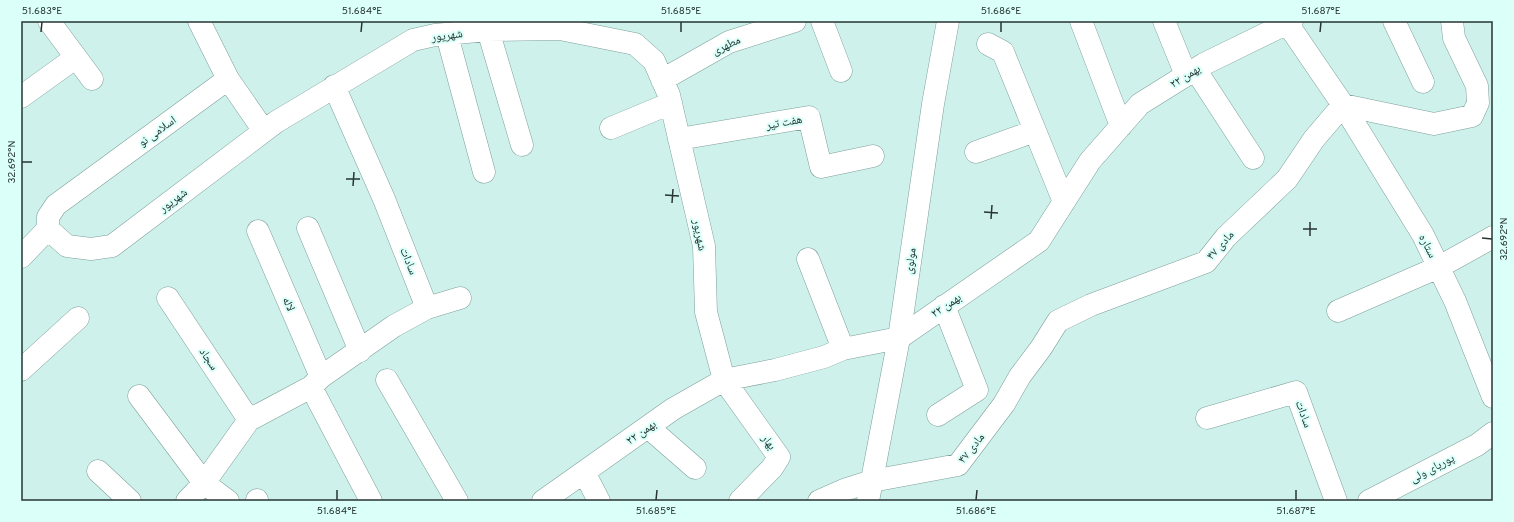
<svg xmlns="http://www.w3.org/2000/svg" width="1514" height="522" viewBox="0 0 1514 522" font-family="Overpass,'Noto Naskh Arabic',sans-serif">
<rect width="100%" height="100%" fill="#cef1ec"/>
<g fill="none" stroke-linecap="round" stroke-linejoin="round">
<!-- minor casing -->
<g stroke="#7ea09b" stroke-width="23">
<path id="minor" d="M 49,21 L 92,79
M 822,21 L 841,71
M 1081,21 L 1121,126
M 1164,21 L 1186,75
M 1394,21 L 1423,82
M 1287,23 L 1343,105 L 1423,235 L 1455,301 L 1493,397
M 488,30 L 522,145
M 447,35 L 484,172
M 988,44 L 1003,52 L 1064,202
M 1195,69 L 1253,158
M 228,79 L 264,131
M 662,80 L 729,42 L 795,21
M 21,97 L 75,58
M 611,128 L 671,103
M 679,139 L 809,117 L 821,167 L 873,156
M 976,152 L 1035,131
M 308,228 L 360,351
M 48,229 L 67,246 L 91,249 L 112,246 L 276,122 L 413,40 L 435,35 L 488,30 L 560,29 L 635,44 L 654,61 L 669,95 L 704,246 L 706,312 L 724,380 L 779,457 L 772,468 L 740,501
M 48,229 L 48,217 L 56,205 L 228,79 L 199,21
M 258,231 L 321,377
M 21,257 L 48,229
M 808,259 L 843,349
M 168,298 L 249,420
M 427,308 L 460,298
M 1338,311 L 1439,267 L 1493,237
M 21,370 L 78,318
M 387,380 L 457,501
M 311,387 L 371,501
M 139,396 L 204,483 L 228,501
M 938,415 L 977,390 L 944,306
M 1207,418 L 1296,392 L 1336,501
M 648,427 L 695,468
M 98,471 L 130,501
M 584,472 L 599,501
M 187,501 L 204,483 L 249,420 L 311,387 L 321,377 L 394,326 L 427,308 L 384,199 L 334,86
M 257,501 L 257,500
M 543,501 L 673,409 L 724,380 L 775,370 L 824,357 L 843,349 L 899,338 L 1039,241 L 1090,161 L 1140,104 L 1204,64 L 1292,21
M 819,501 L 844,490 L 872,481 L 958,465 L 1004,404 L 1020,376 L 1041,348 L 1058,321 L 1091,305 L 1206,262 L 1226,237 L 1287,179 L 1314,139 L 1343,105 L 1434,124 L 1472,116 L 1478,103 L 1477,86 L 1454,38 L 1452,21"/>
</g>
<!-- major casing -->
<g stroke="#7ea09b" stroke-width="23">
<path id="major" d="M 868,501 L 899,338 L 933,104 L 948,21
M 1369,501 L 1477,445 L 1493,433"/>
</g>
<!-- minor -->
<use href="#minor" stroke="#fff" stroke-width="22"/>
<!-- major -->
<use href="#major" stroke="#fff" stroke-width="22"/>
</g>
<!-- ticks -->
<path fill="none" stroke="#273533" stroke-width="1.5" d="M 41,32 L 42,22M 361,32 L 362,22M 681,32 L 681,22M 1001,32 L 1001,22M 1320,32 L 1321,22M 22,162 L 32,162M 346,179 L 360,179M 353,186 L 354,172M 665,195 L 679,196M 672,203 L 673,189M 984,212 L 998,213M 991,219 L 992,205M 1303,229 L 1317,229M 1310,236 L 1310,222M 1482,238 L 1492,239M 337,500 L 337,490M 656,500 L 657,490M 976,500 L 977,490M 1296,500 L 1296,490"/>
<g text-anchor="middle" stroke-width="4" stroke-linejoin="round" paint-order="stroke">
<!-- street labels -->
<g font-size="12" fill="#273533" stroke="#dbfff9">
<text transform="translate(447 35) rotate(-7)" y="4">شهریور</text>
<text transform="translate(726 45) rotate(-25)" y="4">مطهری</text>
<text transform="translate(1185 76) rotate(-32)" y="4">۲۲ بهمن</text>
<text transform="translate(784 122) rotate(-10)" y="4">هفت تیر</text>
<text transform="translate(157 131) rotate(-36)" y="4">اسلامی نو</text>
<text transform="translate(173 200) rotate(-37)" y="4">شهریور</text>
<text transform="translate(700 235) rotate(80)" y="4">شهریور</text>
<text transform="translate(1220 245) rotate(-48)" y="4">مادی ۴۷</text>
<text transform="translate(1428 246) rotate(63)" y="4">ستاره</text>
<text transform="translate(409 261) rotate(68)" y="4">سادات</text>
<text transform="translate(910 261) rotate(-82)" y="4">مولوی</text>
<text transform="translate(289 304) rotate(67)" y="4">لاله</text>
<text transform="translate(946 305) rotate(-34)" y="4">۲۲ بهمن</text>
<text transform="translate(209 359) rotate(56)" y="4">سجاد</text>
<text transform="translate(1304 414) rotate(70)" y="4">سادات</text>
<text transform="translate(641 432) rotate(-35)" y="4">۲۲ بهمن</text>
<text transform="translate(769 442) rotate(54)" y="4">بهار</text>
<text transform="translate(971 448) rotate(-51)" y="4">مادی ۴۷</text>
<text transform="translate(1432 468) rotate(-28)" y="4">پوریای ولی</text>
</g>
</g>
<!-- border -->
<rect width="1514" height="522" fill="none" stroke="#dbfff9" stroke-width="44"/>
<rect x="22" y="22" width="1470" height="478" fill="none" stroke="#273533" stroke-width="1.5"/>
<g font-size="10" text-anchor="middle" fill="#273533">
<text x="42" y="14">51.683°E</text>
<text x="362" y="14">51.684°E</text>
<text x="681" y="14">51.685°E</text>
<text x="1001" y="14">51.686°E</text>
<text x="1321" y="14">51.687°E</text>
<text transform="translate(11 162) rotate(-90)" y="4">32.692°N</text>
<text transform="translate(1503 239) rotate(-90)" y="4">32.692°N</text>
<text x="337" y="514">51.684°E</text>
<text x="656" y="514">51.685°E</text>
<text x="976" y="514">51.686°E</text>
<text x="1296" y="514">51.687°E</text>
</g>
</svg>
